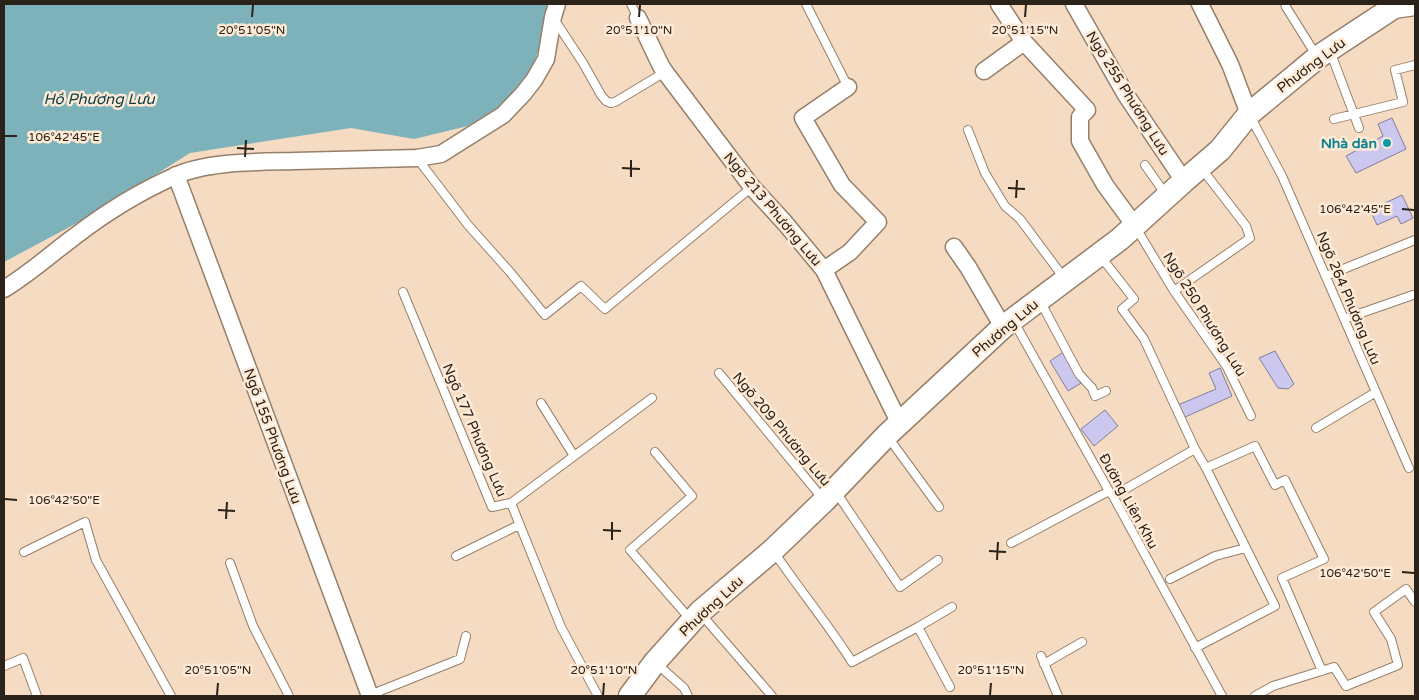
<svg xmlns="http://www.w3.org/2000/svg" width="1419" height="700" viewBox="0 0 1419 700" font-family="'Varela Round',sans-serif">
<rect width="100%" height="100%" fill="#f6dbc3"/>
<!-- water -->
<path fill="#7eb2ba" d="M 4,4 L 554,4 L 532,69 L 502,105 L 468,126 L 414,139 L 351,128 L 190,153 L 90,216 L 4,262 Z"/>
<!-- building -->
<path fill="#cbc7ef" stroke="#827f9c" d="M 1392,118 L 1406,149 L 1356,173 L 1346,156 L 1383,136 L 1378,124 Z
M 1402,195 L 1413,218 L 1401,224 L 1397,216 L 1377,225 L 1370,210 Z
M 1065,351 L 1083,382 L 1068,391 L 1050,361 Z
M 1275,351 L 1294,384 L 1288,389 L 1278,388 L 1259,358 Z
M 1220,368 L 1232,396 L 1183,418 L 1178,405 L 1216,389 L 1209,373 Z
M 1105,410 L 1118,426 L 1094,446 L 1081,429 Z"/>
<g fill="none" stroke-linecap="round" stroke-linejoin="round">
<!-- lane casing -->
<g stroke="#967f69" stroke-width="10">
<path id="lane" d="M 631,4 L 638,18
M 806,4 L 848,87
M 1285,4 L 1286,7 L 1316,55
M 554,19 L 583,63 L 601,95 L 606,101 L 611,103 L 615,102 L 665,72
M 1330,51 L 1359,128
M 1250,116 L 1282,176 L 1409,468
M 1334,119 L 1403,102 L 1395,70 L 1415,65
M 968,130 L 985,173 L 1005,206 L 1020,219 L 1064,278
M 417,158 L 468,225 L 510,272 L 545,315 L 581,286 L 605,309 L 752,187
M 1145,165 L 1166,195
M 1136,228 L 1174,291 L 1227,367 L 1251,416
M 1101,257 L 1134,299 L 1122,309 L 1144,339 L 1195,449
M 1326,276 L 1415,240
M 1174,291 L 1250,238 L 1246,226 L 1202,169
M 403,292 L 492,507 L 511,503 L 561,627 L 598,696
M 1040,301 L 1079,374 L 1092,388 L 1095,396 L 1106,391
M 1344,319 L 1413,295
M 1014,322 L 1109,491 L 1113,496 L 1222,696
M 719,373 L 823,499
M 541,403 L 574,456
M 1316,428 L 1376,392
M 888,437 L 939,507
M 655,452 L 692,496 L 630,550 L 690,619
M 1206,468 L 1255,446 L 1275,485 L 1285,480 L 1324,559 L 1282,578 L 1322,671
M 836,492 L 900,587 L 938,560
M 1113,496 L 1195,449 L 1206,468 L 1275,606 L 1195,648
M 511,503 L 652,398
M 1011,543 L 1109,491
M 24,552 L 85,522 L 96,560 L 171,696
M 774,552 C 799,589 828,624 852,662 L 918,627 L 952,607
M 456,556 L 519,525
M 230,563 L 253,626 L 289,696
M 1170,579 L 1215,556 L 1246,548
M 701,614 L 772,696
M 918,627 L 950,687
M 1041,656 L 1058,696
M 657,664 L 684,688 L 688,696
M 1044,664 L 1082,642
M 4,666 L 23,658 L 37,696
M 370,695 L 460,659 L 466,636
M 1255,696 L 1273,686 L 1334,667 L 1346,686 L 1398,665 L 1391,639 L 1374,612 L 1406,589 L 1415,602"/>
</g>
<!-- street casing -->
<g stroke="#967f69" stroke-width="19">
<path id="street" d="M 999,4 L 1024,42 L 1087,110 L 1080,117 L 1080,141 L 1105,185 L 1135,226
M 1074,4 L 1126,95 L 1184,181
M 1200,4 L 1230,64 L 1249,114
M 638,18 L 661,66 L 665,72 L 752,187 L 785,223 L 824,270 L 900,424
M 984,71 L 1024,42
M 176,175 L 370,696
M 954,247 L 968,267 L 1003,327
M 824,270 L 850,252 L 878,222 L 842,185 L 803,118 L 848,87
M 4,289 C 29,274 51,254 74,237 C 105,213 139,192 175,176 C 207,161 260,162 295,161 C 336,160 376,159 417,158 L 441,154 L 503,115 L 523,94 L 534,80 L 546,59 L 553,17 L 557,4"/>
</g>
<!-- secondary casing -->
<g stroke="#967f69" stroke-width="25">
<path id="secondary" d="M 630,696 L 655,662 L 700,612 L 773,550 L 825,500 L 887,435 L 1003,327 L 1120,239 L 1184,181 L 1220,150 L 1249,114 L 1318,57 L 1394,7 L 1415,4"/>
</g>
<!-- lane -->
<use href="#lane" stroke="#fff" stroke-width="8"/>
<!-- street -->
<use href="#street" stroke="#fff" stroke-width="16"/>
<!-- secondary -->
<use href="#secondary" stroke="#fff" stroke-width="22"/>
</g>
<!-- ticks -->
<path fill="none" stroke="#2b2219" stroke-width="2" d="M 252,17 L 253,5M 639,17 L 640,5M 1025,17 L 1026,5M 5,136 L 17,136M 237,148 L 254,149M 245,157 L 246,140M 622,168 L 640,169M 631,177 L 631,160M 1008,188 L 1025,189M 1016,198 L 1017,180M 1402,209 L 1414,210M 5,499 L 17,500M 218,510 L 235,511M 226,519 L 227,502M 603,530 L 621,531M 612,540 L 612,522M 989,551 L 1006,552M 997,560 L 998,542M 1402,572 L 1414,573M 217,695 L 218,683M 603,695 L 604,683M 990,695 L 991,683"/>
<!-- markers -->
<circle fill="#0f9aa8" stroke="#ffead6" stroke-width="2" cx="1387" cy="143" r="5"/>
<g text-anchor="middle" stroke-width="5" stroke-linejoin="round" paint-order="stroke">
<!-- street labels -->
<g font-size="14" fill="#2b2219" stroke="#ffead6">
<text transform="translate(1311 65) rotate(-37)" y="5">Phương Lưu</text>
<text transform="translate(1128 93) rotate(58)" y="5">Ngõ 255 Phương Lưu</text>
<text transform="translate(773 209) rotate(50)" y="5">Ngõ 213 Phương Lưu</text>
<text transform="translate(1349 298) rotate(67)" y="5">Ngõ 264 Phương Lưu</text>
<text transform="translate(1205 314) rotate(58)" y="5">Ngõ 250 Phương Lưu</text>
<text transform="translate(1005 328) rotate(-40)" y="5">Phương Lưu</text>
<text transform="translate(782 429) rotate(50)" y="5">Ngõ 209 Phương Lưu</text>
<text transform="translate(475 430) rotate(67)" y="5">Ngõ 177 Phương Lưu</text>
<text transform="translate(273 436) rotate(70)" y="5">Ngõ 155 Phương Lưu</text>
<text transform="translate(1129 501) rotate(61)" y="5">Đường Liên Khu</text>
<text transform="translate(711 606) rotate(-43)" y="5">Phương Lưu</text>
</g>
<!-- culture labels -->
<g font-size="14" font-weight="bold" fill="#0d838f" stroke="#ffead6" text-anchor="end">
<text x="1377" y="148">Nhà dân</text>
</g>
<!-- water labels -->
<g font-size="15" font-style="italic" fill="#083b41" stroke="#ffead6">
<text x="99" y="104">Hồ Phương Lưu</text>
</g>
</g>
<g font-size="12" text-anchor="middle" fill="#2b2219" stroke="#ffead6" stroke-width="5" stroke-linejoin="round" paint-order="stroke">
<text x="252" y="34">20°51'05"N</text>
<text x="639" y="34">20°51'10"N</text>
<text x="1025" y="34">20°51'15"N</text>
<text x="64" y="141">106°42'45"E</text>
<text x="1355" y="213">106°42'45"E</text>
<text x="64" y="504">106°42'50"E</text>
<text x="1355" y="577">106°42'50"E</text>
<text x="218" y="674">20°51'05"N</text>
<text x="604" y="674">20°51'10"N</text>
<text x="991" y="674">20°51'15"N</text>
</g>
<!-- border -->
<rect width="1419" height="700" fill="none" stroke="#2b2219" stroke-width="10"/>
</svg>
